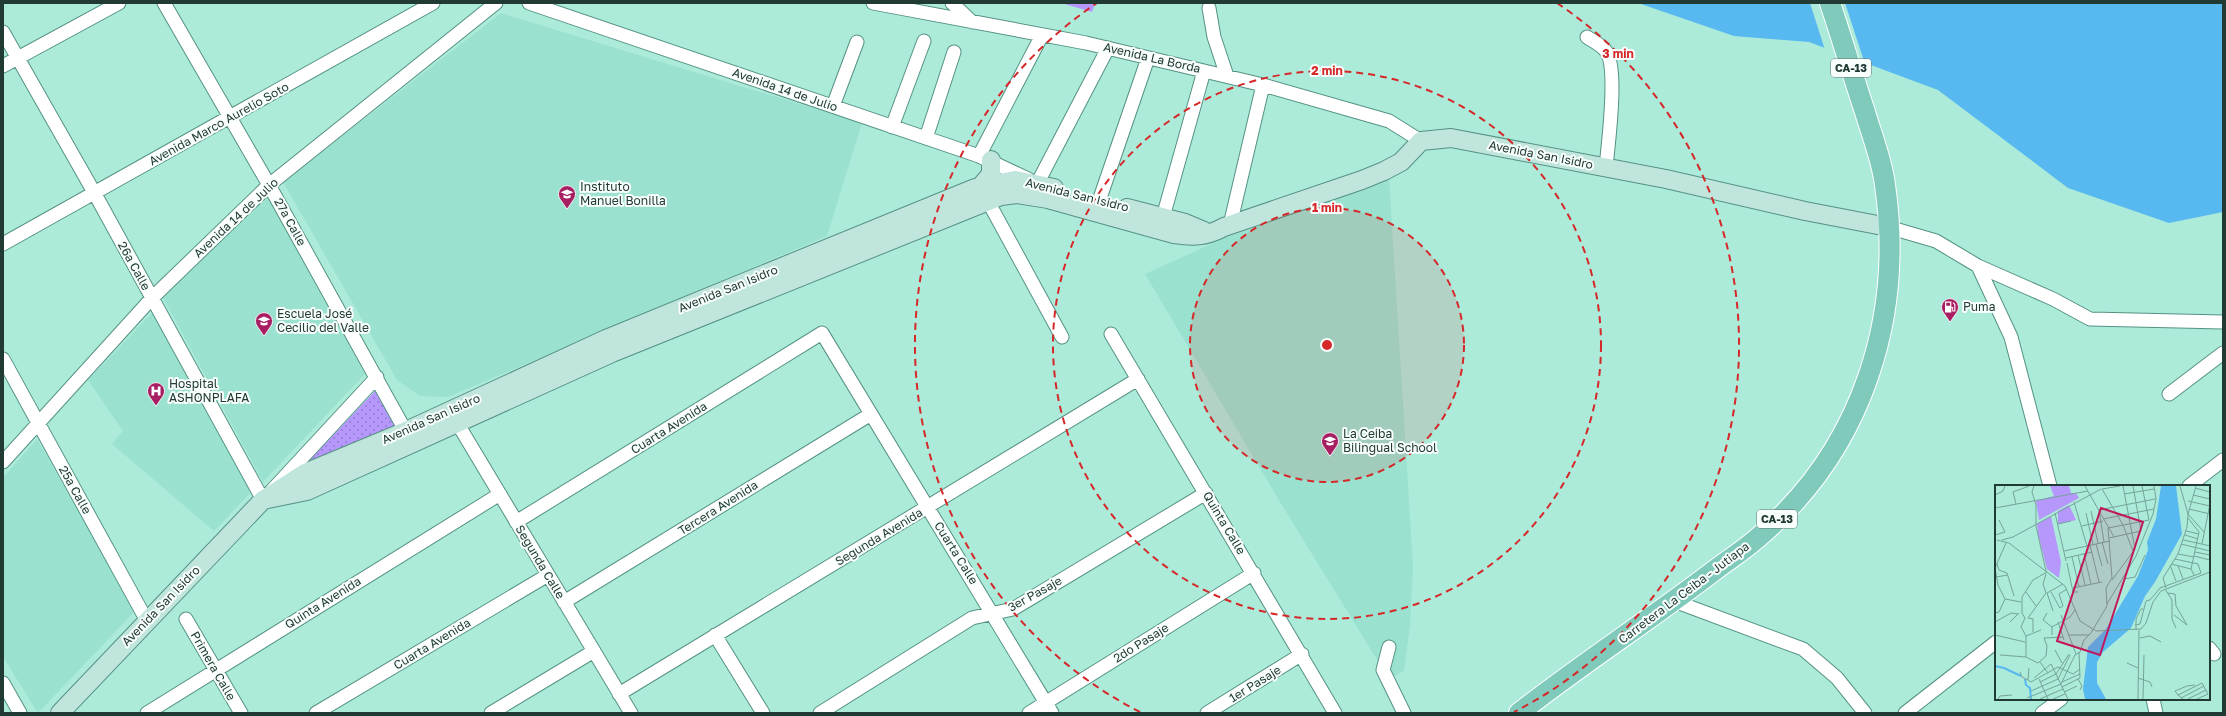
<svg xmlns="http://www.w3.org/2000/svg" width="2226" height="716" viewBox="0 0 2226 716" font-family="'Golos Text',sans-serif">
<defs>
<pattern id="park-dots" width="8" height="8" patternUnits="userSpaceOnUse"><rect width="8" height="8" fill="#b698fd"/><path d="M2 2h.1M6 6h.1" fill="none" stroke="#947dce" stroke-width="1.8" stroke-linecap="round"/></pattern>
</defs>
<rect width="100%" height="100%" fill="#aceada"/>
<!-- built -->
<path fill="#9ae2cf" d="M 501,13 L 862,123 L 827,236 L 448,397 L 420,396 L 397,380 L 283,182 Z
M 1389,177 L 1413,566 L 1410,625 L 1404,671 L 1389,679 L 1283,507 L 1145,274 L 1242,230 Z
M 268,197 L 365,374 L 263,482 L 163,298 Z
M 154,311 L 253,490 L 214,531 L 112,444 L 123,431 L 88,380 Z
M 37,439 L 135,611 L 38,713 L 3,657 L 3,478 Z"/>
<!-- grass -->
<path fill="#b698fd" d="M 1061,3 L 1095,3 L 1092,12 Z"/>
<!-- park -->
<path fill="url(#park-dots)" d="M 376,390 L 397,427 L 298,472 Z"/>
<!-- water -->
<path fill="#57b9f0" d="M 1638,3 L 2223,3 L 2223,212 L 2169,223 L 2068,188 L 1938,90 L 1809,42 L 1734,36 Z"/>
<!-- pier -->
<path fill="#aceada" d="M 1810,3 L 1845,3 L 1865,64 L 1825,50 Z"/>
<g fill="none" stroke-linecap="round" stroke-linejoin="round">
<!-- street casing -->
<g stroke="#559283" stroke-width="15">
<path id="street" d="M 164,3 L 269,185 L 410,439
M 529,3 L 979,156 L 1028,179
M 873,3 L 1086,43 L 1263,85 L 1389,121 L 1421,141
M 952,3 L 972,22
M 1209,8 L 1214,37 L 1227,76
M 3,32 L 95,194 L 263,500 L 377,377
M 1587,37 C 1593,41 1601,45 1605,50 C 1619,64 1608,145 1606,167
M 3,66 L 119,3
M 833,106 L 857,42
M 892,127 L 924,41
M 926,138 L 954,52
M 979,156 L 1042,35
M 1035,193 L 1037,184 L 1108,48
M 984,194 L 1062,337
M 1099,201 L 1148,58
M 1163,217 L 1204,71
M 1230,225 L 1263,85
M 1888,227 L 1936,241 L 1978,266 L 2053,299 L 2090,319 L 2223,322
M 3,244 L 433,3
M 1978,266 L 2011,337 L 2050,486
M 1111,334 L 1335,713
M 3,359 L 147,621
M 2169,394 L 2223,353
M 453,416 L 631,713
M 3,462 L 152,298 L 269,185 L 496,3
M 2189,486 L 2223,460
M 516,522 L 822,333 L 1052,713
M 1674,601 L 1803,649 L 1837,678 L 1865,713
M 564,602 L 871,414
M 186,619 L 241,713
M 715,635 L 763,713
M 1389,647 L 1383,670 L 1404,713
M 2209,648 L 2214,654
M 3,683 L 20,713
M 619,694 L 1138,379
M 2153,699 L 2156,713
M 147,713 L 500,494
M 316,713 L 548,575
M 491,713 L 594,651
M 820,713 L 972,618 L 1013,609 L 1206,493
M 1029,713 L 1254,573
M 1207,713 L 1302,654
M 1905,713 L 1996,642
M 2042,713 L 2061,699"/>
</g>
<!-- secondary casing -->
<g stroke="#559283" stroke-width="20">
<path id="secondary" d="M 981,186 L 991,174 L 991,160
M 1127,208 L 1185,223 L 1204,231
M 263,500 L 307,491 L 612,353 L 1001,196 L 1017,194 L 1048,199 L 1174,234 C 1193,237 1206,237 1224,227 L 1362,180 L 1384,171 L 1401,162 L 1421,141 L 1451,138 L 1666,179 L 1805,211 L 1888,227
M 60,713 L 263,500 L 305,473 L 406,431 L 606,339 L 975,188 L 1015,180 L 1054,188"/>
</g>
<!-- primary casing -->
<g stroke="#fff" stroke-width="22">
<path id="primary" d="M 1519,713 C 1583,663 1651,619 1715,570 C 1731,558 1747,548 1761,535 C 1863,447 1904,316 1885,185 C 1882,160 1872,136 1865,112 C 1853,76 1842,39 1830,3"/>
</g>
<!-- street -->
<use href="#street" stroke="#fff" stroke-width="13"/>
<!-- secondary -->
<use href="#secondary" stroke="#bfe5dd" stroke-width="18"/>
<!-- primary -->
<use href="#primary" stroke="#80cabc" stroke-width="20"/>
</g>
<!-- distance rings -->
<circle cx="1327" cy="345" r="137" fill="#d62828" fill-opacity=".12"/>
<g fill="none" stroke="#d62828" stroke-width="2" stroke-dasharray="7 5">
<circle cx="1327" cy="345" r="137"/>
<circle cx="1327" cy="345" r="274"/>
<path d="M1140 712A412 412 0 0 1 1097 3M1557 3A412 412 0 0 1 1514 712"/>
</g>
<!-- icons -->
<defs>
<g id="school-pin" transform="scale(0.9)"><path d="M0 17L-7.5 6A9.5 9.5 0 1 1 7.5 6Z" fill="#a81e63" stroke="#f8fefc"/><path d="M0-5L7-2L0 1L-7-2ZM-4 1L0 2.5L4 1V4Q0 6-4 4Z" fill="#fff"/></g>
<g id="fuel-pin" transform="scale(0.9)"><path d="M0 17L-7.5 6A9.5 9.5 0 1 1 7.5 6Z" fill="#a81e63" stroke="#f8fefc"/><path d="M-5.5-6h7V0h2V4h1.3V-2.5L3-4.5l.8-.8L6-3V5H2.5V1h-1V6h-7ZM-4.2-4.7v3.2H.2V-4.7Z" fill="#fff"/></g>
<g id="hospital-pin" transform="scale(0.9)"><path d="M0 17L-7.5 6A9.5 9.5 0 1 1 7.5 6Z" fill="#a81e63" stroke="#f8fefc"/><path d="M-5-5h3v3.5h4V-5h3V5h-3V1.5h-4V5h-3Z" fill="#fff"/></g>
</defs>
<g fill-rule="evenodd">
<use href="#school-pin" x="567" y="194"/>
<use href="#fuel-pin" x="1950" y="307"/>
<use href="#school-pin" x="264" y="321"/>
<use href="#hospital-pin" x="156" y="391"/>
<use href="#school-pin" x="1330" y="441"/>
</g>
<g text-anchor="middle" stroke-width="4" stroke-linejoin="round" paint-order="stroke">
<!-- shield labels -->
<g fill="#f8fefc" stroke="#627570" stroke-width="1">
<rect x="1831" y="59" width="40" height="18" rx="3"/>
<rect x="1757" y="510" width="40" height="18" rx="3"/>
</g>
<g font-size="11" font-weight="bold" fill="#213a34">
<text x="1851" y="72">CA-13</text>
<text x="1777" y="523">CA-13</text>
</g>
<!-- street labels -->
<g font-size="12" fill="#213a34" stroke="#f8fefc">
<text transform="translate(1152 58) rotate(13)" y="4">Avenida La Borda</text>
<text transform="translate(785 90) rotate(19)" y="4">Avenida 14 de Julio</text>
<text transform="translate(219 124) rotate(-29)" y="4">Avenida Marco Aurelio Soto</text>
<text transform="translate(1541 155) rotate(11)" y="4">Avenida San Isidro</text>
<text transform="translate(1077 195) rotate(14)" y="4">Avenida San Isidro</text>
<text transform="translate(236 218) rotate(-43)" y="4">Avenida 14 de Julio</text>
<text transform="translate(290 222) rotate(61)" y="4">27a Calle</text>
<text transform="translate(134 266) rotate(61)" y="4">26a Calle</text>
<text transform="translate(728 289) rotate(-22)" y="4">Avenida San Isidro</text>
<text transform="translate(431 419) rotate(-24)" y="4">Avenida San Isidro</text>
<text transform="translate(669 428) rotate(-32)" y="4">Cuarta Avenida</text>
<text transform="translate(75 490) rotate(61)" y="4">25a Calle</text>
<text transform="translate(718 508) rotate(-32)" y="4">Tercera Avenida</text>
<text transform="translate(1224 523) rotate(59)" y="4">Quinta Calle</text>
<text transform="translate(879 537) rotate(-31)" y="4">Segunda Avenida</text>
<text transform="translate(956 553) rotate(58)" y="4">Cuarta Calle</text>
<text transform="translate(540 562) rotate(59)" y="4">Segunda Calle</text>
<text transform="translate(1684 593) rotate(-37)" y="4">Carretera La Ceiba - Jutiapa</text>
<text transform="translate(1035 594) rotate(-29)" y="4">3er Pasaje</text>
<text transform="translate(323 603) rotate(-32)" y="4">Quinta Avenida</text>
<text transform="translate(161 606) rotate(-46)" y="4">Avenida San Isidro</text>
<text transform="translate(1141 643) rotate(-32)" y="4">2do Pasaje</text>
<text transform="translate(432 644) rotate(-31)" y="4">Cuarta Avenida</text>
<text transform="translate(213 666) rotate(60)" y="4">Primera Calle</text>
<text transform="translate(1255 684) rotate(-32)" y="4">1er Pasaje</text>
</g>
<!-- poi labels -->
<g font-size="12" fill="#213a34" stroke="#f8fefc" text-anchor="start">
<text x="580" y="191">Instituto<tspan x="580" dy="14">Manuel Bonilla</tspan></text>
<text x="1963" y="311">Puma</text>
<text x="277" y="318">Escuela José<tspan x="277" dy="14">Cecilio del Valle</tspan></text>
<text x="169" y="388">Hospital<tspan x="169" dy="14">ASHONPLAFA</tspan></text>
<text x="1343" y="438">La Ceiba<tspan x="1343" dy="14">Bilingual School</tspan></text>
</g>
</g>
<!-- overview -->
<g transform="translate(1995 485)">
<rect width="215" height="215" fill="#aceada"/>
<path d="M 55,1 L 74,1 L 76,8 L 81,8 L 84,13 L 44,35 L 41,16 L 59,11 ZM 56,31 L 66,77 L 64,93 L 52,84 L 43,49 L 42,39 Z" fill="#b698fd"/>
<path d="M 74,20 L 81,35 L 63,39 L 63,26 Z" fill="#b698fd"/>
<path d="M 166,1 L 181,1 L 187,49 L 160,97 L 150,111 L 136,143 L 108,167 L 102,177 L 102,198 L 111,214 L 90,214 L 88,204 L 93,162 L 111,144 L 143,91 L 153,65 L 152,57 L 161,34 Z" fill="#57b9f0"/>
<path fill="none" stroke="#57b9f0" stroke-width="2" d="M 0,181 L 9,183 L 26,191M 30,194 L 31,200 L 35,203 L 36,214"/>
<path fill="none" stroke="#74a498" stroke-width="1" d="M 39,1 L 37,7 L 41,20 L 41,41 L 51,86M 90,1 L 119,52M 200,3 L 215,7M 107,4 L 128,40 L 138,66M 107,4 L 125,1M 129,9 L 159,4M 0,10 L 8,6 L 10,1M 198,10 L 215,14M 193,16 L 215,21M 79,17 L 92,61M 21,19 L 18,7 L 34,1M 0,23 L 93,6M 194,24 L 215,29M 96,26 L 103,58M 60,28 L 71,76M 91,28 L 98,60M 193,29 L 201,1M 193,29 L 209,47M 193,33 L 204,47 L 196,84 L 199,90M 108,34 L 159,24M 63,39 L 76,36M 87,41 L 108,36M 113,43 L 154,35 L 147,1M 191,46 L 204,49M 0,50 L 10,47 L 4,35M 190,50 L 203,54M 114,53 L 146,46 L 138,1M 2,55 L 14,58 L 70,101 L 85,136 L 101,146 L 146,144 L 151,138 L 158,117 L 166,106 L 215,87M 7,55 L 18,52 L 106,4M 188,55 L 202,58M 107,57 L 113,79M 109,57 L 104,25 L 160,14M 202,58 L 215,61M 101,59 L 107,81M 186,59 L 215,66M 207,59 L 215,19M 95,60 L 104,97M 69,66 L 115,56M 200,67 L 215,70M 89,69 L 96,99M 183,69 L 199,72M 83,70 L 90,100M 199,71 L 215,75M 77,72 L 84,102M 71,73 L 97,67M 180,74 L 203,79 L 206,88M 72,78 L 78,107 L 83,107M 2,79 L 4,85 L 12,88 L 19,111M 176,79 L 196,84M 175,80 L 181,96M 183,81 L 188,94M 0,83 L 3,100 L 10,114 L 26,117M 0,83 L 11,58M 1,92 L 13,90M 129,94 L 140,92 L 150,70M 117,95 L 140,64 L 128,1M 78,103 L 107,97M 171,103 L 168,93 L 183,69 L 192,42 L 193,29 L 185,1M 170,104 L 177,115 L 177,134 L 181,143M 31,107 L 41,121M 56,107 L 65,123 L 68,121 L 64,109 L 72,104M 172,108 L 180,109 L 181,121 L 192,140M 155,115 L 165,103 L 206,88M 112,119 L 141,71 L 158,29 L 161,14 L 159,1M 58,126 L 52,108 L 68,99M 0,128 L 4,127 L 10,114M 52,128 L 48,135 L 57,142M 66,130 L 81,169M 179,130 L 192,140M 33,133 L 51,108 L 48,99 L 51,89M 33,133 L 38,134 L 38,147M 0,137 L 16,128 L 23,129M 15,137 L 24,128M 63,137 L 69,155M 140,140 L 145,139 L 151,116 L 155,115M 141,145 L 141,134 L 146,124 L 148,124M 0,150 L 30,157M 57,150 L 57,142 L 75,132 L 80,125M 74,150 L 94,150M 31,151 L 46,145M 145,153 L 155,151 L 166,157M 60,165 L 67,178M 5,170 L 31,172 L 43,178 L 51,171 L 52,161 L 49,153 L 68,152M 31,172 L 31,151 L 26,142 L 30,133 L 27,128 L 27,112 L 38,95 L 52,87M 45,177 L 53,188M 132,178 L 143,183M 34,183 L 33,195 L 36,197 L 63,182 L 78,189 L 85,184M 25,187 L 27,192 L 33,195M 61,189 L 74,169M 39,193 L 56,179 L 73,214M 143,193 L 155,197 L 157,202M 44,194 L 53,214M 83,194 L 87,201 L 85,205M 45,197 L 61,189M 67,197 L 85,189M 67,202 L 85,193 L 84,167M 36,206 L 63,194 L 75,170M 69,207 L 82,201M 183,210 L 180,206 L 192,201 L 200,200M 32,213 L 66,199 L 80,170 L 85,167 L 89,155 L 96,148 L 112,121 L 111,103 L 117,93 L 113,43M 186,213 L 209,201M 3,214 L 5,211 L 17,210M 45,214 L 68,204M 58,214 L 70,209M 143,214 L 144,145M 148,214 L 149,170M 188,214 L 183,210 L 207,198 L 213,209 L 202,214M 193,214 L 211,205"/>
<path fill="#c2185b" fill-opacity="0.15" stroke="#c2185b" stroke-width="2" d="M 106,23 L 148,37 L 105,170 L 62,156 Z"/>
<rect width="215" height="215" fill="none" stroke="#213a34" stroke-width="2"/>
</g>
<circle cx="1327" cy="345" r="6" fill="#d62828" stroke="#f8fefc" stroke-width="2"/>
<g font-size="12" text-anchor="middle" font-weight="bold" fill="#d62828" stroke="#f8fefc" stroke-width="4" stroke-linejoin="round" paint-order="stroke">
<text x="1618" y="58">3 min</text>
<text x="1327" y="75">2 min</text>
<text x="1327" y="212">1 min</text>
</g>
<!-- border -->
<rect width="2226" height="716" fill="none" stroke="#213a34" stroke-width="8"/>
</svg>
